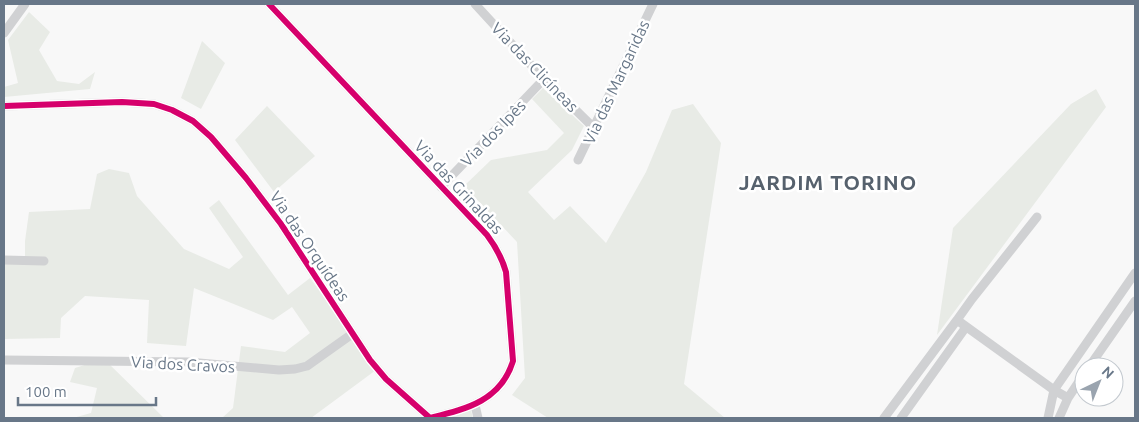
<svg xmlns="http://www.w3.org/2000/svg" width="1139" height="422" viewBox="0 0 1139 422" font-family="Ubuntu,sans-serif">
<rect width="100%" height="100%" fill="#f8f8f8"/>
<!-- green -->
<path fill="#e8ebe6" d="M 29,12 L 50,32 L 39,50 L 57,81 L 79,84 L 95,72 L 90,89 L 4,97 L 4,87 L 18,83 L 8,40 Z
M 202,41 L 225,63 L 201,109 L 181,98 Z
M 543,88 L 584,126 L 572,150 L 528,192 L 554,220 L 570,206 L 606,243 L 646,172 L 672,110 L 693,104 L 721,143 L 684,384 L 725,418 L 548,418 L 512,395 L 525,378 L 517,242 L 464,186 L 491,160 L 547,150 L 564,133 L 532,99 Z
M 1096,89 L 1106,107 L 937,335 L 953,228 L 1071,104 Z
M 267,106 L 315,156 L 274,192 L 235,140 Z
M 109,169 L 129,173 L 137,196 L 184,249 L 229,269 L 243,257 L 209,208 L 219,200 L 288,295 L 310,278 L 376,370 L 311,418 L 222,418 L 233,408 L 241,346 L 285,352 L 310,333 L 292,307 L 273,320 L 194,288 L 186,346 L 147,343 L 149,300 L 85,296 L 61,318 L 60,338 L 4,339 L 4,263 L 25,264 L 25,241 L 29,212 L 90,209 L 97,174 Z
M 104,359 L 164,418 L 73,418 L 91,413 L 97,388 L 70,382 L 75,368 Z
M 471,410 L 473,418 L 447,418 Z"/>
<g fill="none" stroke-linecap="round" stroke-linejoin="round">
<!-- street -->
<path stroke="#d0d1d3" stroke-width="9" d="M 269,4 L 487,235 C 496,247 502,258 506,272 L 513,361 C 501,401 466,409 430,418
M 475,4 L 544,79 L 595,129
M 4,33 L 25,4
M 4,106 L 122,102 L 154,104 L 172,110 L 193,121 L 211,137 L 246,178 L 281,224 L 370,360 L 386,379 L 430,418
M 578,160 L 653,4
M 441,187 L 544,79
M 4,260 L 44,261
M 957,320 L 972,299 L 1037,217
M 4,360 L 188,362 L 279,370 L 295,369 L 307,366 L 352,334
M 1089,367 L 1135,301
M 475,405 L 478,418
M 884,418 L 957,320 L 1054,390 L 1068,398
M 901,418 L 966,327
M 1048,418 L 1054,390 L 1135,273
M 1059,418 L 1068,398 L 1084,374"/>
<!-- cycleway casing -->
<g stroke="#fff" stroke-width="9">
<path id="cycleway" d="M 269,4 L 487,235 C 496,247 502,258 506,272 L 513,361 C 501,401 466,409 430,418
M 4,106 L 122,102 L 154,104 L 172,110 L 193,121 L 211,137 L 246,178 L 281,224 L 370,360 L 386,379 L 430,418"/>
</g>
<!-- cycleway -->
<use href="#cycleway" stroke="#d6006c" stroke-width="6"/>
</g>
<g text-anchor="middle" stroke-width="5" stroke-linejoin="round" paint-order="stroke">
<!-- street labels -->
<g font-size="16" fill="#687788" stroke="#fff">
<text transform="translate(535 67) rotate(46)" y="6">Via das Clicíneas</text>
<text transform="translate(616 82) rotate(-65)" y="6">Via das Margaridas</text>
<text transform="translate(493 133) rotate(-46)" y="6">Via dos Ipês</text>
<text transform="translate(459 187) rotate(47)" y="6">Via das Grinaldas</text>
<text transform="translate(310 246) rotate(56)" y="6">Via das Orquídeas</text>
<text transform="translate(183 364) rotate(3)" y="6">Via dos Cravos</text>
</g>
<!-- district labels -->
<g font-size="21" font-weight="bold" letter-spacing="1" fill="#56616d" stroke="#fff">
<text x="828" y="190">JARDIM TORINO</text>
</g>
</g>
<!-- border -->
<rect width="1139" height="422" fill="none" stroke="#687788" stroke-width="10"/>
<!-- north arrow -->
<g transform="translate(1099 382) rotate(43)"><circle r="24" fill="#ffffff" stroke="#c3c9cf"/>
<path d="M0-4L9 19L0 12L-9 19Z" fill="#9aa4af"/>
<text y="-8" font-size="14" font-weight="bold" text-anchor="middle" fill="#687788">N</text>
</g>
<!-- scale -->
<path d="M18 397v8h138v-8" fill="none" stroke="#687788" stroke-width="2.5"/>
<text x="25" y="397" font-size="15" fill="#687788" stroke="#ffffff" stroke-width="4" paint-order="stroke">100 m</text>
</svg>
